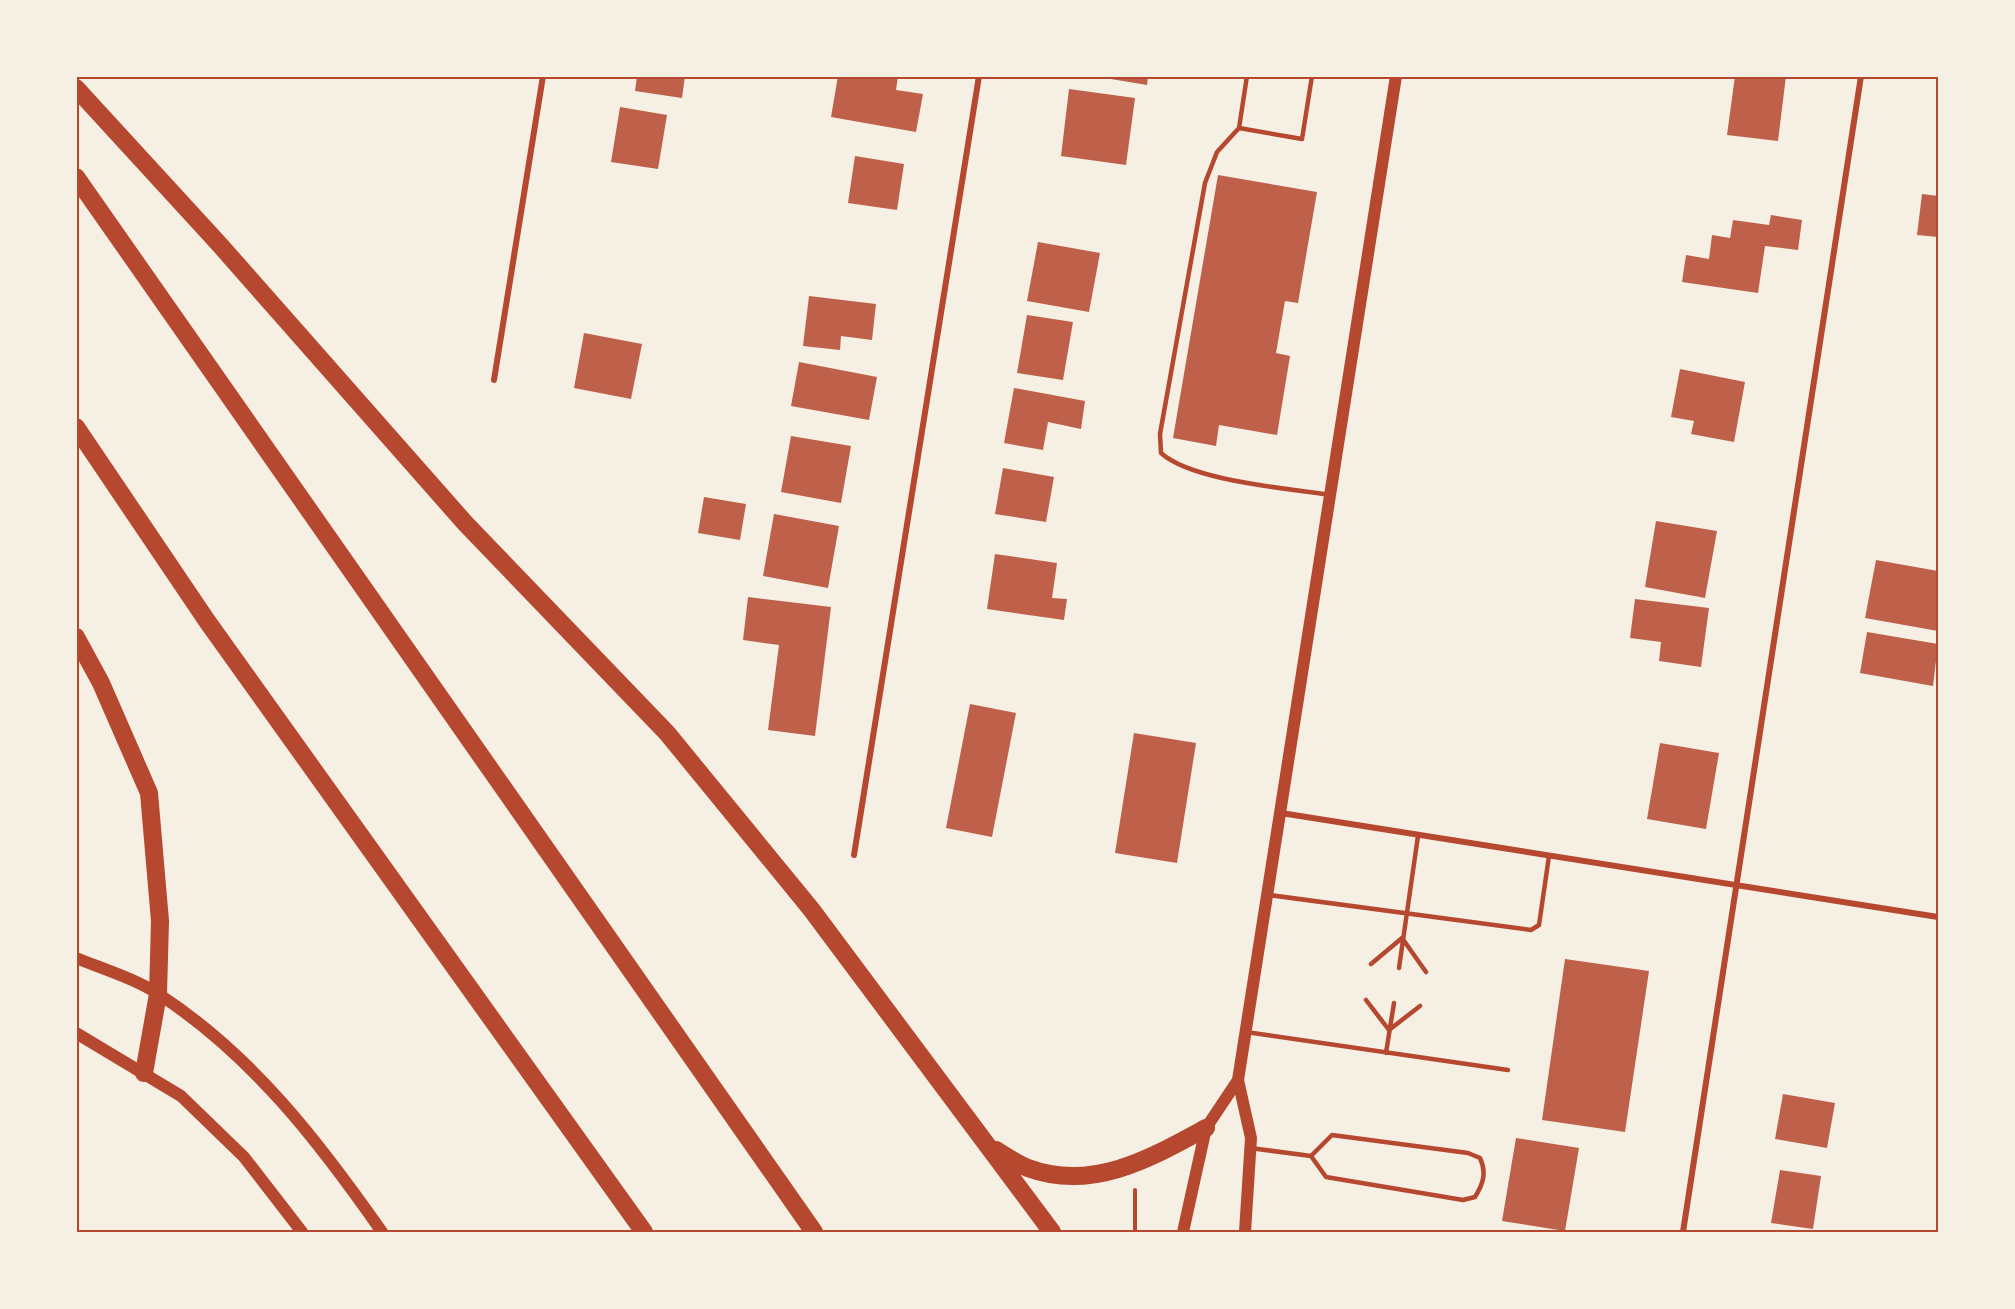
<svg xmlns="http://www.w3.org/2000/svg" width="2015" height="1309" viewBox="0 0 2015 1309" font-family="'IBM Plex Serif',serif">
<rect width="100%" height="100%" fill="#f6efe4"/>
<!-- building -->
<path fill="#bf614a" d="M 637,76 L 685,76 L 682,98 L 635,91 Z
M 838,76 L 898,76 L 896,90 L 923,94 L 916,132 L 831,117 Z
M 1093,76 L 1148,76 L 1147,85 Z
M 1735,76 L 1786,76 L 1778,141 L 1727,135 Z
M 1069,89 L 1135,98 L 1126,165 L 1061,156 Z
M 620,107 L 667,115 L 658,169 L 611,162 Z
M 855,156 L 904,164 L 897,210 L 848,203 Z
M 1218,175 L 1317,192 L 1298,303 L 1285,301 L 1276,353 L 1290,356 L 1277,435 L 1219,425 L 1216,446 L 1173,438 Z
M 1922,194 L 1938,196 L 1938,237 L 1917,235 Z
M 1771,215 L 1802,220 L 1798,250 L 1765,246 L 1758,293 L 1682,282 L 1686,255 L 1709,259 L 1712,235 L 1730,238 L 1733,220 L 1769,225 Z
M 1038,242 L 1100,253 L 1089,312 L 1027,301 Z
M 809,296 L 876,304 L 872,340 L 841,336 L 840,350 L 803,346 Z
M 1027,315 L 1073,322 L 1063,380 L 1017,373 Z
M 584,333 L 642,344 L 631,399 L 574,388 Z
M 799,362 L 877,377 L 869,420 L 791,406 Z
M 1680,369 L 1745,382 L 1734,442 L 1691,434 L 1694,421 L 1671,417 Z
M 1014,388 L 1085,401 L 1081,429 L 1048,422 L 1043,450 L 1004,443 Z
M 791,436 L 851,446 L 841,503 L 781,492 Z
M 1003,468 L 1054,477 L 1046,522 L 995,514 Z
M 704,497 L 746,504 L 740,540 L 698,533 Z
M 774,514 L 839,526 L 828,588 L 763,576 Z
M 1656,521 L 1717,531 L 1705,598 L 1645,587 Z
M 995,554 L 1057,563 L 1052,598 L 1067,599 L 1064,620 L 987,609 Z
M 1876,560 L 1938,571 L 1938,631 L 1865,618 Z
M 748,597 L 831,607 L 815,736 L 768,730 L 779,645 L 743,640 Z
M 1635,599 L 1709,608 L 1701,667 L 1659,661 L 1661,642 L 1630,638 Z
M 1867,632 L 1938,644 L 1933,686 L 1860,673 Z
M 970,704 L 1016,713 L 992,837 L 946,828 Z
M 1134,733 L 1196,743 L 1177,863 L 1115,853 Z
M 1660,743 L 1719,753 L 1706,829 L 1647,819 Z
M 1565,959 L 1649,971 L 1625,1132 L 1542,1120 Z
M 1783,1094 L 1835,1103 L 1827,1148 L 1775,1139 Z
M 1516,1138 L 1579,1148 L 1565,1231 L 1502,1221 Z
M 1780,1170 L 1821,1176 L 1813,1229 L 1771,1223 Z"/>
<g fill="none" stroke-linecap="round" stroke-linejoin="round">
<!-- path -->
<path stroke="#b5482f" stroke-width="4" d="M 1135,1232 L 1135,1190"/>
<!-- service -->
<path stroke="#b5482f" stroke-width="4.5" d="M 1247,76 L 1239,128 L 1302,139 L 1312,76
M 1239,128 L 1217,152 L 1205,183 L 1160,434 L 1161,453 C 1192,481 1286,488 1330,495
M 1269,895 L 1531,930 L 1539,925 L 1549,856
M 1402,938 L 1426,972
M 1371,964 L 1402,938
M 1399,968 L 1418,836
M 1366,1000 L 1389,1030
M 1389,1030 L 1420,1006
M 1246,1032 L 1508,1070
M 1386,1053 L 1394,1003
M 1250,1148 L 1311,1156 L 1326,1177 L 1463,1200 L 1475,1197 C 1483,1184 1487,1173 1480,1158 L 1468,1153 L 1332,1135 L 1311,1156"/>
<!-- minor -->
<path stroke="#b5482f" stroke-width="6" d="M 494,380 L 543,76
M 1281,813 L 1938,917
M 854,855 L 979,76
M 1683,1232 L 1861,76"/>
<!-- secondary -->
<path stroke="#b5482f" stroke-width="12" d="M 76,958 C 103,969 136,979 160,995 C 253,1056 319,1142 382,1232
M 76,1033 L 181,1096 L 244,1157 L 302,1232
M 1183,1232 L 1206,1128 L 1238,1080
M 1245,1232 L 1251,1138 L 1238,1080 L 1396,76"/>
<!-- motorway -->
<path stroke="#b5482f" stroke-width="18" d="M 76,88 L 220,245 L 465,523 L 667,733 L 811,909 L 1052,1232
M 76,177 L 814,1232
M 76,427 L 207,621 L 644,1232
M 76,637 L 101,683 L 149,793 L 160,921 L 158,994 L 144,1073
M 996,1150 C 1006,1156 1017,1164 1028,1168 C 1092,1192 1151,1158 1206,1128"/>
</g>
<!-- border -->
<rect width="2015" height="1309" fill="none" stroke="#f6efe4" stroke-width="156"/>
<rect x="78" y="78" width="1859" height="1153" fill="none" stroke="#b5482f" stroke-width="2"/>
</svg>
